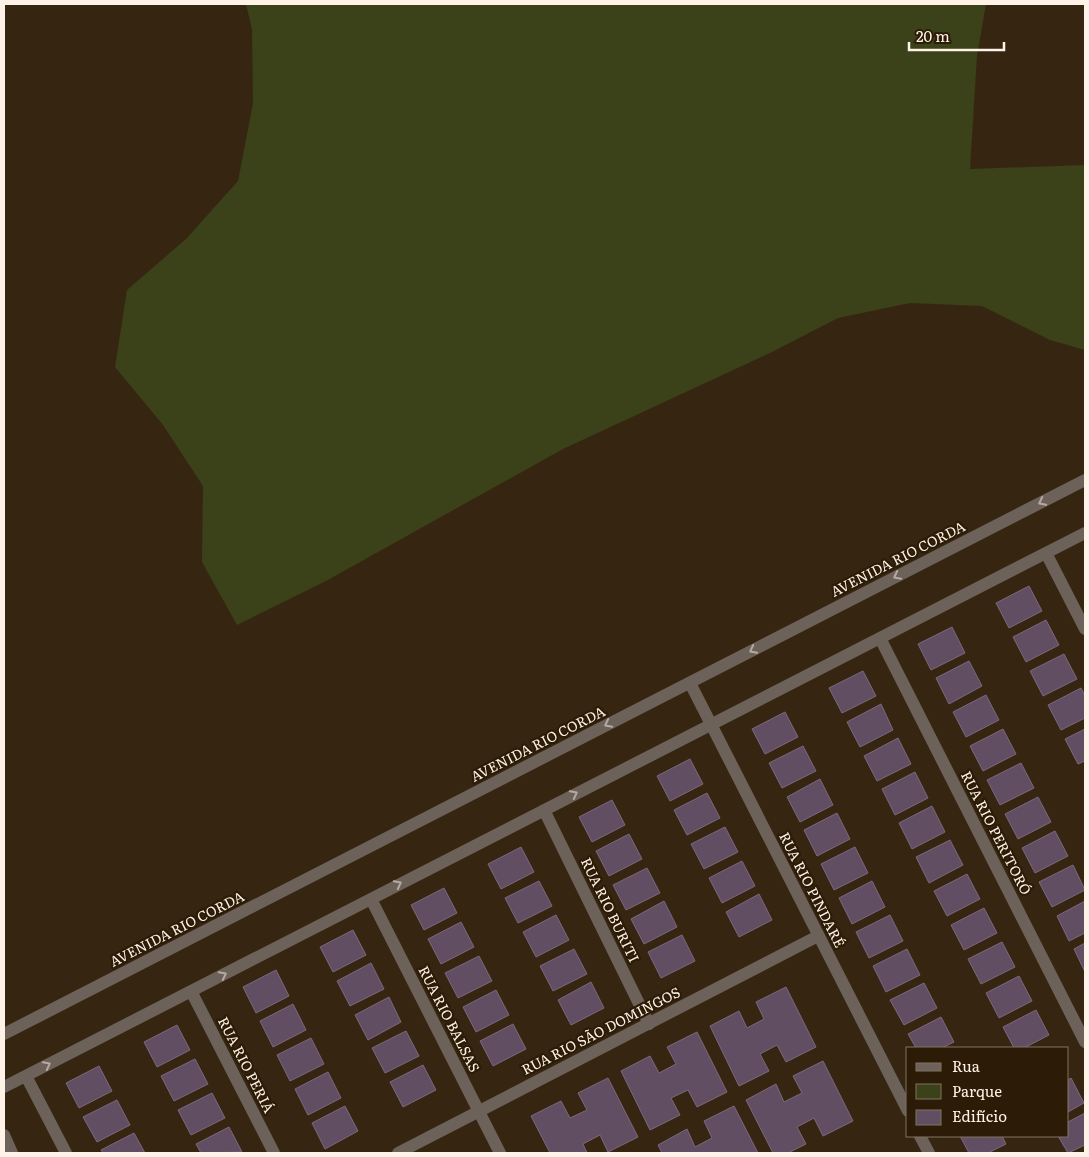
<svg xmlns="http://www.w3.org/2000/svg" width="1089" height="1157" viewBox="0 0 1089 1157" font-family="Literata,serif">
<rect width="100%" height="100%" fill="#362611"/>
<!-- green -->
<path fill="#3b4118" d="M 246,4 L 986,4 L 977,56 L 970,169 L 1085,165 L 1085,350 L 1050,340 L 982,306 L 910,303 L 838,318 L 772,352 L 563,449 L 326,581 L 237,625 L 202,562 L 203,486 L 163,425 L 115,367 L 127,290 L 186,239 L 238,181 L 253,103 L 252,29 Z"/>
<!-- building -->
<path fill="#614e63" stroke="#7c687e" d="M 1029,586 L 1042,611 L 1009,628 L 996,603 Z
M 1046,620 L 1059,645 L 1026,662 L 1013,637 Z
M 952,627 L 965,653 L 931,670 L 918,644 Z
M 1064,654 L 1077,679 L 1043,696 L 1030,671 Z
M 969,661 L 982,686 L 949,704 L 936,678 Z
M 863,671 L 876,696 L 842,713 L 829,688 Z
M 1081,688 L 1085,696 L 1085,718 L 1061,730 L 1048,705 Z
M 986,695 L 999,720 L 966,737 L 953,712 Z
M 881,704 L 893,730 L 860,747 L 847,722 Z
M 785,712 L 798,737 L 765,754 L 752,729 Z
M 1003,729 L 1016,754 L 983,771 L 970,746 Z
M 1085,729 L 1085,761 L 1078,764 L 1065,739 Z
M 898,738 L 911,764 L 877,781 L 864,756 Z
M 803,746 L 816,771 L 782,788 L 769,763 Z
M 690,759 L 703,784 L 670,801 L 657,776 Z
M 1021,763 L 1034,788 L 1000,805 L 987,780 Z
M 915,772 L 928,798 L 895,815 L 882,789 Z
M 820,779 L 833,805 L 800,822 L 787,797 Z
M 707,793 L 720,818 L 687,835 L 674,810 Z
M 1038,797 L 1051,822 L 1018,839 L 1005,814 Z
M 612,800 L 625,825 L 592,842 L 579,817 Z
M 932,806 L 945,832 L 912,849 L 899,823 Z
M 837,813 L 850,839 L 817,856 L 804,830 Z
M 725,827 L 738,852 L 704,869 L 691,844 Z
M 1055,831 L 1068,856 L 1035,873 L 1022,848 Z
M 629,834 L 642,859 L 609,876 L 596,851 Z
M 950,840 L 963,865 L 929,883 L 916,857 Z
M 521,847 L 534,872 L 501,889 L 488,864 Z
M 855,847 L 868,873 L 834,890 L 821,864 Z
M 742,861 L 755,886 L 722,903 L 709,878 Z
M 1073,865 L 1085,890 L 1052,907 L 1039,882 Z
M 647,868 L 660,893 L 626,910 L 613,885 Z
M 967,874 L 980,899 L 947,916 L 934,891 Z
M 539,881 L 552,906 L 518,923 L 505,898 Z
M 872,881 L 885,907 L 852,924 L 839,898 Z
M 444,888 L 457,913 L 424,930 L 411,905 Z
M 759,894 L 772,920 L 739,937 L 726,912 Z
M 664,901 L 677,927 L 644,944 L 631,919 Z
M 1085,901 L 1085,933 L 1069,941 L 1057,916 Z
M 984,908 L 997,933 L 964,950 L 951,925 Z
M 556,915 L 569,940 L 536,957 L 523,932 Z
M 890,915 L 903,941 L 869,958 L 856,932 Z
M 461,922 L 474,947 L 441,964 L 428,939 Z
M 353,930 L 366,955 L 333,972 L 320,947 Z
M 682,935 L 695,961 L 661,978 L 648,952 Z
M 1002,942 L 1015,967 L 981,984 L 968,959 Z
M 1085,943 L 1085,972 L 1074,949 Z
M 574,949 L 587,974 L 553,991 L 540,966 Z
M 907,949 L 920,975 L 886,992 L 873,966 Z
M 479,956 L 492,981 L 458,998 L 445,973 Z
M 371,963 L 384,989 L 350,1006 L 337,981 Z
M 276,970 L 289,996 L 256,1013 L 243,987 Z
M 1019,976 L 1032,1001 L 999,1018 L 986,993 Z
M 591,982 L 604,1008 L 571,1025 L 558,1000 Z
M 924,983 L 937,1008 L 904,1025 L 890,1000 Z
M 786,987 L 816,1047 L 786,1062 L 777,1045 L 760,1054 L 769,1071 L 739,1086 L 710,1026 L 739,1011 L 747,1028 L 764,1019 L 756,1002 Z
M 496,990 L 509,1015 L 476,1032 L 463,1007 Z
M 389,997 L 401,1022 L 368,1040 L 355,1015 Z
M 293,1004 L 306,1030 L 273,1047 L 260,1021 Z
M 1036,1010 L 1049,1035 L 1024,1048 L 1014,1048 L 1003,1027 Z
M 941,1017 L 954,1042 L 942,1048 L 916,1048 L 908,1034 Z
M 513,1024 L 526,1049 L 493,1066 L 480,1041 Z
M 177,1025 L 190,1050 L 157,1067 L 144,1042 Z
M 406,1031 L 419,1056 L 385,1073 L 372,1048 Z
M 697,1032 L 727,1092 L 697,1107 L 688,1090 L 671,1098 L 680,1115 L 650,1130 L 621,1071 L 650,1056 L 659,1073 L 676,1064 L 667,1047 Z
M 311,1038 L 324,1064 L 290,1081 L 277,1055 Z
M 195,1059 L 208,1084 L 174,1101 L 161,1076 Z
M 823,1061 L 853,1121 L 823,1136 L 814,1118 L 797,1127 L 806,1144 L 788,1153 L 773,1153 L 746,1100 L 776,1084 L 784,1102 L 802,1093 L 793,1076 Z
M 423,1065 L 436,1090 L 403,1107 L 390,1082 Z
M 99,1066 L 112,1091 L 79,1108 L 66,1083 Z
M 328,1072 L 341,1098 L 308,1115 L 295,1089 Z
M 608,1078 L 638,1137 L 608,1152 L 600,1135 L 583,1144 L 587,1153 L 550,1153 L 531,1116 L 561,1101 L 570,1118 L 587,1110 L 578,1093 Z
M 1071,1078 L 1084,1103 L 1068,1112 L 1068,1080 Z
M 212,1093 L 225,1118 L 191,1135 L 178,1110 Z
M 117,1100 L 130,1125 L 97,1142 L 83,1117 Z
M 345,1106 L 358,1131 L 325,1149 L 312,1123 Z
M 734,1106 L 758,1153 L 662,1153 L 658,1145 L 687,1129 L 695,1147 L 712,1138 L 704,1121 Z
M 1085,1113 L 1085,1145 L 1068,1153 L 1058,1136 L 1068,1136 L 1068,1122 Z
M 229,1127 L 242,1152 L 201,1153 L 196,1144 Z
M 134,1133 L 145,1153 L 103,1153 L 101,1150 Z
M 960,1136 L 1002,1136 L 1006,1144 L 988,1153 L 969,1153 Z"/>
<g fill="none" stroke-linecap="round" stroke-linejoin="round">
<!-- minor -->
<path stroke="#6d625a" stroke-width="12" d="M 1046,553 L 1085,629
M 880,638 L 1085,1042
M 690,683 L 908,1111
M 544,810 L 649,1024
M 371,899 L 500,1153
M 191,991 L 274,1153
M 4,1034 L 1085,480
M 26,1076 L 66,1153
M 4,1087 L 1085,533
M 4,1135 L 12,1153
M 920,1136 L 929,1153
M 398,1153 L 818,936"/>
</g>
<!-- one-way arrows -->
<defs><path id="oneway-chevron" d="M-2-3.5L2.5 0L-2 3.5" fill="none" stroke-width="1.6" stroke-linecap="round" stroke-linejoin="round" transform="scale(1.25)"/></defs>
<g stroke="#b6aaa0">
<use href="#oneway-chevron" transform="translate(1042 502) rotate(153)"/>
<use href="#oneway-chevron" transform="translate(897 576) rotate(153)"/>
<use href="#oneway-chevron" transform="translate(753 650) rotate(153)"/>
<use href="#oneway-chevron" transform="translate(608 724) rotate(153)"/>
<use href="#oneway-chevron" transform="translate(574 794) rotate(-27)"/>
<use href="#oneway-chevron" transform="translate(398 884) rotate(-27)"/>
<use href="#oneway-chevron" transform="translate(223 975) rotate(-27)"/>
<use href="#oneway-chevron" transform="translate(47 1065) rotate(-27)"/>
</g>
<g text-anchor="middle" stroke-width="4.5" stroke-linejoin="round" paint-order="stroke">
<!-- street labels -->
<g font-size="14" fill="#fef3e6" stroke="#2c1c07">
<text transform="translate(898 559) rotate(-27)" y="5">AVENIDA RIO CORDA</text>
<text transform="translate(538 744) rotate(-27)" y="5">AVENIDA RIO CORDA</text>
<text transform="translate(996 833) rotate(63)" y="5">RUA RIO PERITORÓ</text>
<text transform="translate(812 890) rotate(63)" y="5">RUA RIO PINDARÉ</text>
<text transform="translate(610 910) rotate(64)" y="5">RUA RIO BURITI</text>
<text transform="translate(177 929) rotate(-27)" y="5">AVENIDA RIO CORDA</text>
<text transform="translate(449 1019) rotate(63)" y="5">RUA RIO BALSAS</text>
<text transform="translate(601 1031) rotate(-27)" y="5">RUA RIO SÃO DOMINGOS</text>
<text transform="translate(246 1065) rotate(63)" y="5">RUA RIO PERIÁ</text>
</g>
</g>
<!-- border -->
<rect width="1089" height="1157" fill="none" stroke="#fef3e6" stroke-width="10"/>
<!-- legend -->
<rect x="906" y="1047" width="162" height="90" fill="#2c1c07" stroke="#807260"/>
<rect x="916" y="1063" width="25" height="8" fill="#6d625a" stroke="#807260"/>
<text x="952" y="1072" font-size="15" fill="#fef3e6">Rua</text>
<rect x="916" y="1084" width="25" height="15" fill="#3b4118" stroke="#807260"/>
<text x="952" y="1097" font-size="15" fill="#fef3e6">Parque</text>
<rect x="916" y="1110" width="25" height="15" fill="#614e63" stroke="#807260"/>
<text x="952" y="1122" font-size="15" fill="#fef3e6">Edifício</text>
<!-- scale -->
<path d="M909 42v8h95v-8" fill="none" stroke="#fef3e6" stroke-width="2.5"/>
<text x="916" y="42" font-size="15" fill="#fef3e6" stroke="#2c1c07" stroke-width="4" paint-order="stroke">20 m</text>
</svg>
